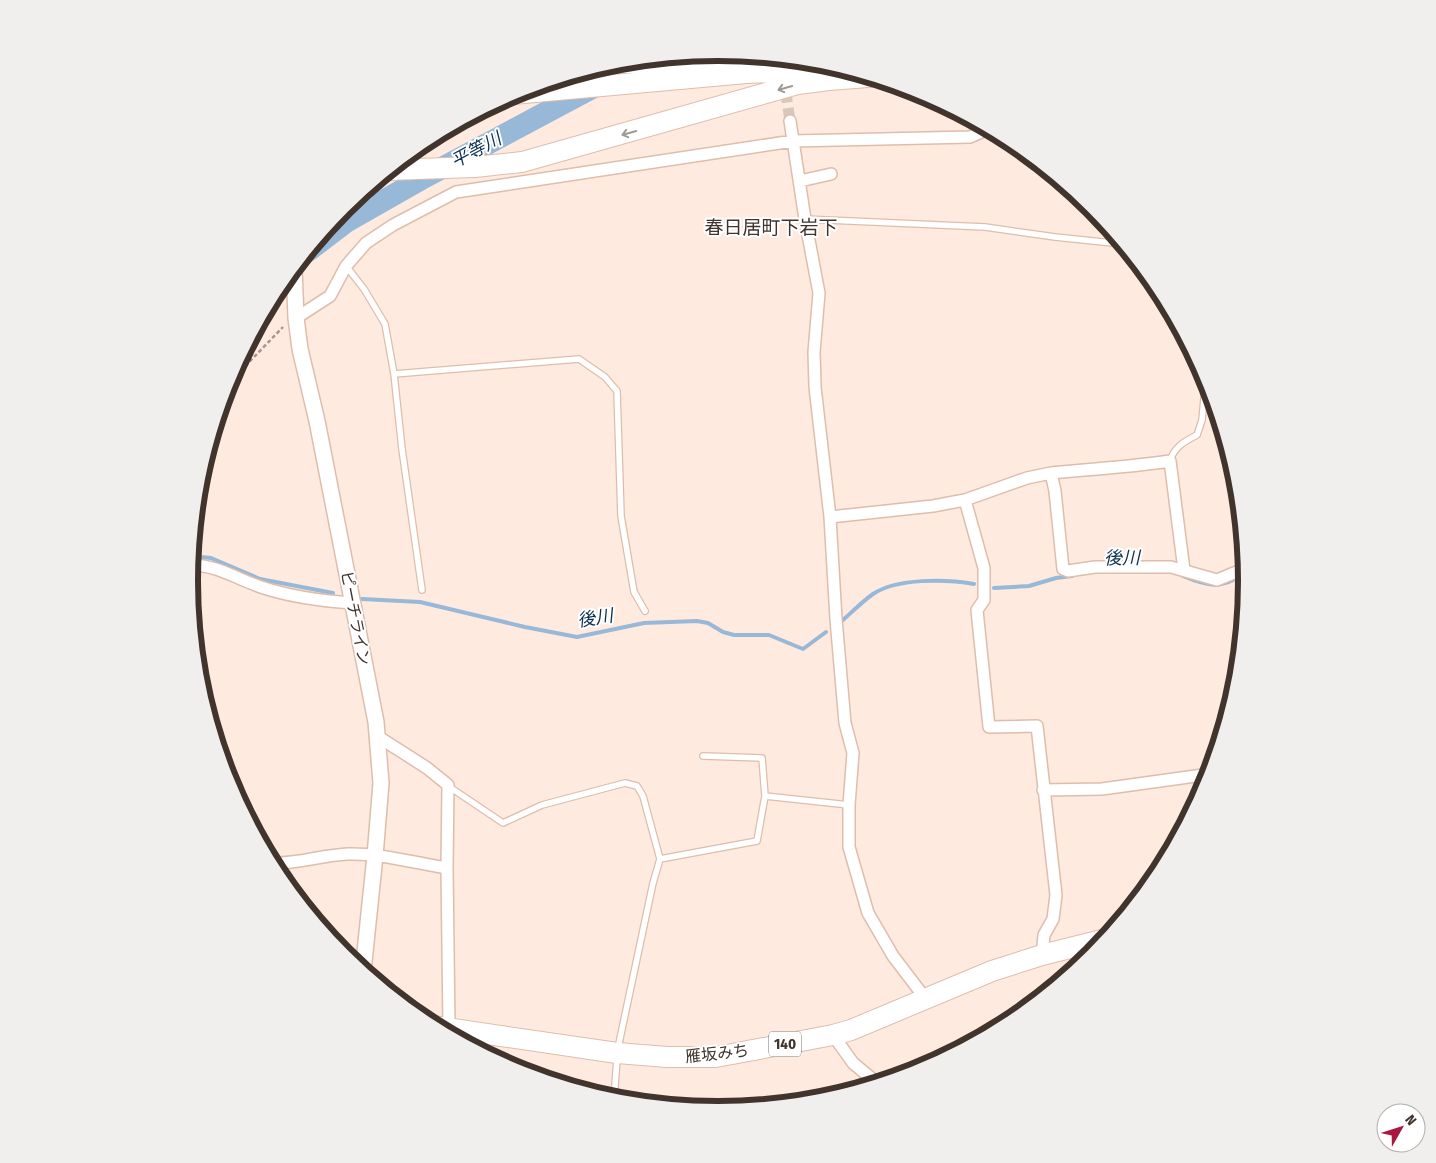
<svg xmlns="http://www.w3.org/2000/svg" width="1436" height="1163" viewBox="0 0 1436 1163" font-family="'Fira Sans Condensed','Noto Sans JP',sans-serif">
<rect width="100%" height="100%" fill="#ffeae0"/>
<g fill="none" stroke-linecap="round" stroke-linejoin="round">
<!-- stream -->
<path stroke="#98b8d7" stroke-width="4" d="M 191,556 L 211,558 L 260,579 L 333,593
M 1183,576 C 1209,587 1221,589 1246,573
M 994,588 L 1029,586 L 1056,578 L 1072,576
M 362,599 L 420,602 L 525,627 L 577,637 L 644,623 L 697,621 L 708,623 L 723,632 L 734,635 L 769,635 L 803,649 L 826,632
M 843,620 C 853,611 863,601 873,594 C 897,578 946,579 974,584"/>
<!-- river -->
<path stroke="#98b8d7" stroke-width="22" d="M 308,251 L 346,222 L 425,177 L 620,73 L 647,61"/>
<!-- street-tunnel -->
<path stroke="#d9c6bc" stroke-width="11" stroke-dasharray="11 5.5" stroke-linecap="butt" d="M 781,59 L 790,121"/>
<!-- lane casing -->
<g stroke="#debdac" stroke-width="8">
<path id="lane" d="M 805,219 L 985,227 L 1055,237 L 1122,244
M 346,266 L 364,289 L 385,324 L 394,374 L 402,449 L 422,590
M 394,374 L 579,359 L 605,377 L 617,391 L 621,516 L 634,592 L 645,611
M 1170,461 C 1174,447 1185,441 1197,435 L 1202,420 L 1206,377
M 703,756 L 762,758 L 765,796
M 448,786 L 503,823 L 542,805 L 625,783 L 637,786 L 643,796 L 660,859
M 618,1048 L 653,883 L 660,859 L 757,841 L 765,796 L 849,805
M 614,1100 L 617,1058"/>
</g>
<!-- street casing -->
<g stroke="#debdac" stroke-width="14">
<path id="street" d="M 790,121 L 805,219 L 819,293 L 814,352 L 815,387 L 830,517 L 836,619 L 845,723 L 853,753 L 849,805 L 849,847 L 868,913 L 893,956 L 925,998
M 800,181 L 831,174
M 296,318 L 330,296 L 346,266 L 366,243 L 393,225 L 456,192 L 793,141 L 970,137 L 988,129
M 1051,473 C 1091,469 1131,467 1170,461 L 1184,570
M 965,500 L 984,568 L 984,600 L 977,610 L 989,727 L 1037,726 L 1056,895 L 1053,919 L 1044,935 L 1042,955
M 830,517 L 933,506 L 965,500 L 1027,478 L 1051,473 L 1055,491 L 1063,569 L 1068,571 L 1095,567 L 1171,567 L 1217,580 L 1246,568
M 191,565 C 217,565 237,579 261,587 C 291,597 322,601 353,603
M 377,736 L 427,768 L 448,785 L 447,868 L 449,1029
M 1043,790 L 1102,789 L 1210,774
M 272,863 C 297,864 322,855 348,854 C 380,853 415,863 447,868
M 833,1035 L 853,1063 L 877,1083"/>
</g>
<!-- secondary casing -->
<g stroke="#debdac" stroke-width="18">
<path id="secondary" d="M 294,268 L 296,318 L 300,349 L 317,421 L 376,722 L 381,783 L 375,856 L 363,971"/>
</g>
<!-- highway casing -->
<g stroke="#debdac" stroke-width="22">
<path id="highway" d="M 614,63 L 732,62
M 513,94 L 746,73 L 825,70
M 389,170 L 475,167 L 522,162 L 798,84 L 829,80 L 868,77
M 433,1026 L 617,1053 L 667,1057 L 716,1057 L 833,1035 L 851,1030 L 992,971 L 1042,955 L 1106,939"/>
</g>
<!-- path -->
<path stroke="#a8978e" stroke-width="2.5" stroke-dasharray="4 2.5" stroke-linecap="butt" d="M 227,385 L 283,327"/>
<!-- lane -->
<use href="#lane" stroke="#fff" stroke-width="5.5"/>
<!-- street -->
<use href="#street" stroke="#fff" stroke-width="11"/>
<!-- secondary -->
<use href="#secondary" stroke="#fff" stroke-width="15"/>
<!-- highway -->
<use href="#highway" stroke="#fff" stroke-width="20"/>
</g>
<!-- one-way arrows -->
<defs><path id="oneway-shaft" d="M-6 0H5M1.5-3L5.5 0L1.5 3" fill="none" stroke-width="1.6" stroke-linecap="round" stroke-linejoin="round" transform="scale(1.25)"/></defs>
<g stroke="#a09a96">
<use href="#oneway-shaft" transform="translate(785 88) rotate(164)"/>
<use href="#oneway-shaft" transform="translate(629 133) rotate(164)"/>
</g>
<g text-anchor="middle" stroke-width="4" stroke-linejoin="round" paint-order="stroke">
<!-- shield labels -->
<rect fill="#fff" stroke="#7a716c" stroke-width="1" x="769" y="1031.5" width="32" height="25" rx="4"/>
<g font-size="15" font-weight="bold" fill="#41342d">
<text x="785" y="1049">140</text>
</g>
<!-- street labels -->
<g font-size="16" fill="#41342d" stroke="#fff">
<text transform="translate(356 618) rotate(79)" y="6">ピーチライン</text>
<text transform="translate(717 1053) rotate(-6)" y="6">雁坂みち</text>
</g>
<!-- water labels -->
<g font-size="18" font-style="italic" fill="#0c304f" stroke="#fff">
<text transform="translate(476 150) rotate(-28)" y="6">平等川</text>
<text transform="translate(1122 558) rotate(-1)" y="6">後川</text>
<text transform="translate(595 618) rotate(-9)" y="6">後川</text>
</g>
<!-- quarter labels -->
<g font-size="19" fill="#41342d" stroke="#fff">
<text x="771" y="234">春日居町下岩下</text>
</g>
</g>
<!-- crop -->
<path d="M0 0H1436V1163H0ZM198 581a520 520 0 1 1 1040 0a520 520 0 1 1-1040 0Z" fill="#f0efee" fill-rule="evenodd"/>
<path fill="none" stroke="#41342d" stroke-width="6" d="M198 581a520 520 0 1 1 1040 0a520 520 0 1 1-1040 0Z"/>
<!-- north arrow -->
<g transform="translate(1401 1128) rotate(51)"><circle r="24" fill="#ffffff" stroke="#b3aeab"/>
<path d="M0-4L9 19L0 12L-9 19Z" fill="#ab1640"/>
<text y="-8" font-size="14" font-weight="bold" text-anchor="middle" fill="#41342d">N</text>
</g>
</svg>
